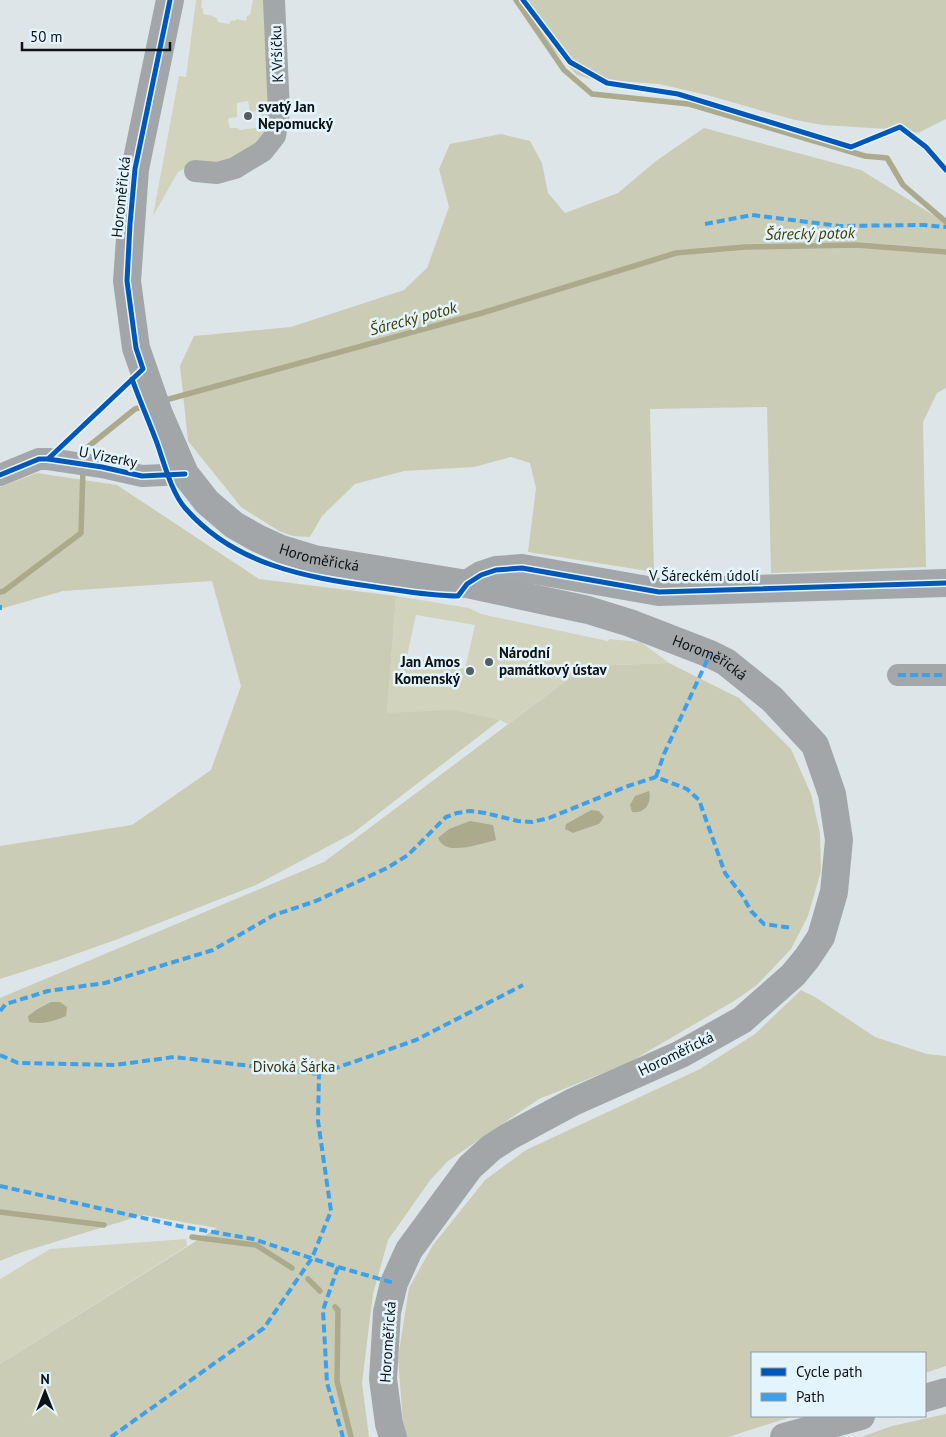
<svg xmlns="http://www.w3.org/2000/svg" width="946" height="1437" viewBox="0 0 946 1437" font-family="'PT Sans',sans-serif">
<rect width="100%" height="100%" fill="#dde5e9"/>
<!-- green -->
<path fill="#d2d3bd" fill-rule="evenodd" d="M 196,0 L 202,0 L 201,7 L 203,9 L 203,14 L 213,16 L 213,17 L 217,18 L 218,22 L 229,24 L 232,20 L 235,21 L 236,19 L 246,21 L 247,16 L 250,15 L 253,0 L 265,0 L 272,122 L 250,156 L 190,166 L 178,172 L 153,216 L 179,76 L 186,77 ZM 248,101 L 250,112 L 260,111 L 262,127 L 240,130 L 237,128 L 230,128 L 228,120 L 229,118 L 237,117 L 237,103 Z
M 396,596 L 469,608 L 481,614 L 608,641 L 609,639 L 641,642 L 669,663 L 586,666 L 508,724 L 500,720 L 387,713 ZM 416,615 L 475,625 L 465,669 L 407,656 Z
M 186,1239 L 187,1246 L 0,1364 L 0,1279 L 50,1249 Z"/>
<!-- forest -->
<path fill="#cbccb5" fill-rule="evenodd" d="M 520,0 L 946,0 L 946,119 L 918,133 L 888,129 L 823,125 L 795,120 L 707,95 L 659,84 L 591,79 L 577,75 L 564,61 L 546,41 Z
M 704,128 L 861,170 L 946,223 L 946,388 L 937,393 L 923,422 L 926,567 L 771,573 L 767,407 L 650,409 L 654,572 L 528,552 L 536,488 L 530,463 L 511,457 L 474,467 L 404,471 L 355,484 L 322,516 L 310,537 L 293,536 L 279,531 L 241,507 L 188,441 L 180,366 L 194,336 L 291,327 L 404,290 L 427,268 L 449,207 L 439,169 L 450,144 L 501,134 L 530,141 L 542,163 L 548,193 L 565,213 L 618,193 L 656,161 Z
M 37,473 L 117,485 L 259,579 L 396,596 L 387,713 L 452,710 L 500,720 L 353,833 L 256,885 L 118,939 L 59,960 L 0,979 L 0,846 L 132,825 L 211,770 L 241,686 L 212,581 L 63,591 L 0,609 L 0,487 Z
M 669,663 L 739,698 L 791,749 L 811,794 L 820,833 L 821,871 L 808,916 L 791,949 L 757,985 L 734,1001 L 628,1063 L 539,1099 L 448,1161 L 431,1179 L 388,1240 L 373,1294 L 362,1383 L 369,1437 L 0,1437 L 0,1364 L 217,1228 L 143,1215 L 22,1252 L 0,1261 L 0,998 L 324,862 L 586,666 ZM 591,810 L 599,824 L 573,833 L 566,824 Z
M 801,990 L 815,997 L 875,1037 L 927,1054 L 946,1056 L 946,1366 L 925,1373 L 925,1353 L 752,1353 L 752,1416 L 794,1416 L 728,1437 L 407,1437 L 403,1423 L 398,1358 L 409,1288 L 433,1245 L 485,1180 L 526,1150 L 700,1069 L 755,1034 Z
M 946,1414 L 946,1437 L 861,1437 L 892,1426 Z"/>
<!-- water -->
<path fill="#abaa8d" d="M 649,791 C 652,803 645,814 632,812 L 630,805 L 635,796 Z
M 591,810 L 599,811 L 604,817 L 599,824 L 573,833 L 565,829 L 566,824 Z
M 470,821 L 493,825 L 496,840 C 483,843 453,854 442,844 C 440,842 439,840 438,838 L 449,829 Z
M 51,1002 L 60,1002 L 67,1007 L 66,1016 C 54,1021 42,1025 29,1022 L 28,1016 L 36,1010 Z"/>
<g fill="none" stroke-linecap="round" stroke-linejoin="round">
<!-- stream -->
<path stroke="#abaa8d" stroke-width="5.5" d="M 516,0 L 564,70 L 592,94 L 689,104 L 865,156 L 887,158 L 903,185 L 946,222
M 162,401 L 482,313 L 676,253 L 745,247 L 857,245 L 946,252
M 84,459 L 84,450 L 135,409 L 148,405
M 0,592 L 4,591 L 81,533 L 83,469
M 0,1212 L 104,1225
M 192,1237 L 256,1245 L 292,1268
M 308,1279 L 320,1291
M 335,1307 L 338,1310 L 337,1381 L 351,1437"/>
<!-- minor -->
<path stroke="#a3a7a9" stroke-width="22" d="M 195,171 L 217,173 L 235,168 L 263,151 L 275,136 L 279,112 L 274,0
M 0,475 L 39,459 L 48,459 L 102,467 L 142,476 L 185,474
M 898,675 L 946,675"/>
<!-- tertiary -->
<path stroke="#a3a7a9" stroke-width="28" d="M 467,584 L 481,575 L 496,570 L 522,568 L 659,592 L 946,583"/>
<!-- secondary -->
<g stroke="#a2a6a8" stroke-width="28">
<path id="s1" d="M 170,0 L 135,169 L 127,281 L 136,348 L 159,414 L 185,474 L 207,502 L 234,525 L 257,538 L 281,549 L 314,559 L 467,584 L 588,610 L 630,623 L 710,654 L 726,662 L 772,699 L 815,745 L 832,794 L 839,840 L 834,892 L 821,937 L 807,958 L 793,975 L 742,1020 L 681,1054 L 573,1102 L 508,1137 L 491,1148 L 470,1167 L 409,1250 L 394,1283 L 387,1312 L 383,1379 L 389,1424 L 393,1437"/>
<path d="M 925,1398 L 946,1392"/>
<path d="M 784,1437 L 861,1416"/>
</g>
<!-- quiet -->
<path stroke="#3ca1ea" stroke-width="4" stroke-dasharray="8 4" stroke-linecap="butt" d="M 705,224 L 752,215 L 839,226 L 924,225 L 946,227
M 0,605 L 0,610
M 898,675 L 946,675
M 656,777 L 664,754 L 710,654
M 0,1011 L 6,1004 L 48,991 L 105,983 L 213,950 L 274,915 L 316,901 L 387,868 L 408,855 L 446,817 L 457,813 L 470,811 L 485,813 L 518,821 L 532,822 L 549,818 L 628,786 L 656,777 L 687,789 L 699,800 L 725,873 L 742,895 L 751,911 L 764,924 L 792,928
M 0,1055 L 18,1063 L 115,1065 L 174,1057 L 319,1074 L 416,1040 L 523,985
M 0,1186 L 179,1226 L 253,1239 L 338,1267 L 394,1283
M 338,1267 L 323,1310 L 327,1383 L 343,1437
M 111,1437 L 264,1328 L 312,1258 L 331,1211 L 318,1121 L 319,1074"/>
<!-- cycleway casing -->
<g stroke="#e4f4fd" stroke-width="8">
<path id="cycleway" d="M 523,0 L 570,62 L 607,83 L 678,94 L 851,147 L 900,127 L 926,147 L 946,170
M 132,379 C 140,401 149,422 157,443 C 164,463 172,494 186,509 C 235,565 305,577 375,587 C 403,591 430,596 458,596 L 467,584 L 481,575 L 496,570 L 522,568 L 659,592 L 946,583
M 48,459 L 143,369 L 136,348 L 127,281 L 130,224 L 135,169 L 170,0
M 0,475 L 39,459 L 48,459 L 102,467 L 142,476 L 185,474"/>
</g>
<!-- cycleway -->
<use href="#cycleway" stroke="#0057b8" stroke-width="5"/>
</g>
<!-- markers -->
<g fill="#565c5f" stroke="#e4f4fd" stroke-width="2">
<circle cx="248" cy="116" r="5"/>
<circle cx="489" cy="662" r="5"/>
<circle cx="470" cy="671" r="5"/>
</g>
<g text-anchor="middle" stroke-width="5" stroke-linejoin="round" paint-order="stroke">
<!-- street labels -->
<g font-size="15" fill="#0d1215" stroke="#e4f4fd">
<text transform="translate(277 54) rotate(-92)" y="5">K Vršíčku</text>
<text transform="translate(121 197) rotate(-84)" y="5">Horoměřická</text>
<text transform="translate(108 457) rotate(11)" y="5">U Vizerky</text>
<text dy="5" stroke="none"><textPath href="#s1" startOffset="651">Horoměřická</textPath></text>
<text x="704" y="581">V Šáreckém údolí</text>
<text dy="5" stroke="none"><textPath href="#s1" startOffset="1056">Horoměřická</textPath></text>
<text transform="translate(676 1054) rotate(-26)" y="5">Horoměřická</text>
<text transform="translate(388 1342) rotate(-86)" y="5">Horoměřická</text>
</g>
<!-- poi labels -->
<g font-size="15" font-weight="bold" fill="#0d1215" stroke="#e4f4fd" text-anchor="start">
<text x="258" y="112">svatý Jan<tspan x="258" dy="17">Nepomucký</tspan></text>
<text x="499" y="658">Národní<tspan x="499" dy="17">památkový ústav</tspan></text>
<text x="460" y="667" text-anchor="end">Jan Amos<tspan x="460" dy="17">Komenský</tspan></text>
</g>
<!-- park labels -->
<g font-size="15" fill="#36320d" stroke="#e4f4fd">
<text x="294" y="1072">Divoká Šárka</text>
</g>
<!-- water labels -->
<g font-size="16" font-style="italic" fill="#413b00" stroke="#e4f4fd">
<text transform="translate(810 233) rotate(-1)" y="6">Šárecký potok</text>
<text transform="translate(413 318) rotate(-15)" y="6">Šárecký potok</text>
</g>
</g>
<!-- legend -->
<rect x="751" y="1352" width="175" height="65" fill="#e4f4fd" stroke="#8e9aa0"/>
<rect x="761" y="1368" width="25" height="8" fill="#0057b8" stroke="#8e9aa0"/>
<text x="796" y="1377" font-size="15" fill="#0d1215">Cycle path</text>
<rect x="761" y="1393" width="25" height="8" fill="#3ca1ea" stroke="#8e9aa0"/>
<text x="796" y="1402" font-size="15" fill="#0d1215">Path</text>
<!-- north arrow -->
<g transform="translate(45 1392)" stroke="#e4f4fd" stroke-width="4" paint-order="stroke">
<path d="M0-4L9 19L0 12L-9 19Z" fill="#0d1215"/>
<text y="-8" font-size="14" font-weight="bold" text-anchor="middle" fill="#0d1215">N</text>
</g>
<!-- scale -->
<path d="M22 42v8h148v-8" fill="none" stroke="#0d1215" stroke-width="2.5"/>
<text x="30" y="42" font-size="15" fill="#0d1215" stroke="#e4f4fd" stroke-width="4" paint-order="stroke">50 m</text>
</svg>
